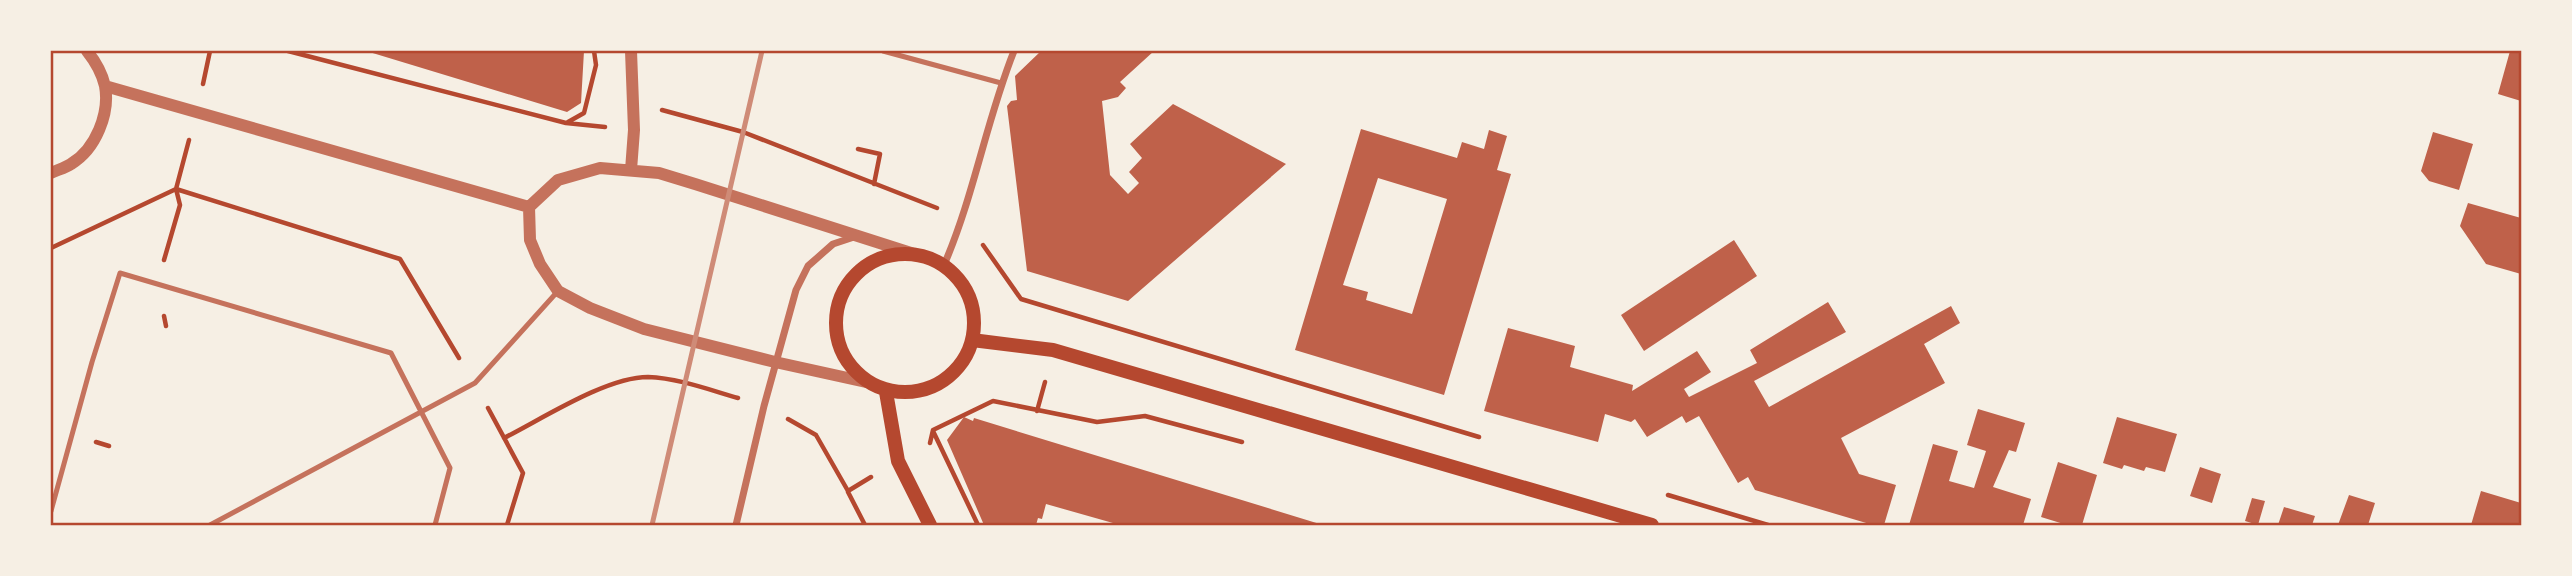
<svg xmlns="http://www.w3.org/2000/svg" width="2572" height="576" viewBox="0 0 2572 576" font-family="Raleway,sans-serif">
<rect width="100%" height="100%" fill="#f6efe4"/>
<!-- building -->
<path fill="#bf614a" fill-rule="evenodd" d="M 366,51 L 584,51 L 581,103 L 567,112 Z
M 1041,51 L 1154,51 L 1120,82 L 1126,88 L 1118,97 L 1102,101 L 1110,175 L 1128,194 L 1139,183 L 1129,172 L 1142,158 L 1130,144 L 1173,104 L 1286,164 L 1128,301 L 1027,271 L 1007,106 L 1011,101 L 1017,100 L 1015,76 Z
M 2510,51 L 2521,51 L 2521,101 L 2498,94 Z
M 1361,129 L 1457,158 L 1462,142 L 1484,149 L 1489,130 L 1507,136 L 1497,170 L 1511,174 L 1444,395 L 1295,350 ZM 1378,178 L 1447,199 L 1412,314 L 1366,300 L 1368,292 L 1343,285 Z
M 2433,132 L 2473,144 L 2459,190 L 2429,181 L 2421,171 Z
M 2468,203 L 2521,218 L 2521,274 L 2486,264 L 2460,226 Z
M 1734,240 L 1757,276 L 1644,351 L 1621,315 Z
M 1828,302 L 1846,332 L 1754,381 L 1769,407 L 1951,306 L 1960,323 L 1924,344 L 1945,383 L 1841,438 L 1859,474 L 1896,485 L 1884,525 L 1873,525 L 1755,490 L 1748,477 L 1738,483 L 1699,416 L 1686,423 L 1682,416 L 1647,437 L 1635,419 L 1631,422 L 1605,414 L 1598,442 L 1484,411 L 1508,328 L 1575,346 L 1570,367 L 1633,385 L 1632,391 L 1697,351 L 1711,372 L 1684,389 L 1689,397 L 1757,363 L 1750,350 Z
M 1978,409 L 2025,423 L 2016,452 L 2009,450 L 1993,487 L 2031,499 L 2023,525 L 1909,525 L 1933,444 L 1958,451 L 1949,481 L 1974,488 L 1986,451 L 1967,445 Z
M 964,417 L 973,421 L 974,418 L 1323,525 L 1120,525 L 1046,504 L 1042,519 L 1038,518 L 1036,525 L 984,525 L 947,440 Z
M 2117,417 L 2177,434 L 2165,472 L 2146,467 L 2144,471 L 2124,465 L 2122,469 L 2103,463 Z
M 2058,462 L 2097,475 L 2082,525 L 2067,525 L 2041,517 Z
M 2200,467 L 2221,474 L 2212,503 L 2190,496 Z
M 2481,491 L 2521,503 L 2521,525 L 2471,525 Z
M 2349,495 L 2375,503 L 2368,525 L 2338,525 Z
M 2252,498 L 2265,501 L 2258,525 L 2245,521 Z
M 2284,507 L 2315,516 L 2312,525 L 2278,525 Z"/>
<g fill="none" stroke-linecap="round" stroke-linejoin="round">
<!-- path -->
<path stroke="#b5482f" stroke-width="4.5" d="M 288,51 L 566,123 L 605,127
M 203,84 L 210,51
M 662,110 L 743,132 L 937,208
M 568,122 L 584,113 L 596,65 L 594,51
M 858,149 L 880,154 L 874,184
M 983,245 L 1021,299 L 1479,437
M 51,248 L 176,189 L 400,259 L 459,358
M 164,260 L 180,205 L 176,189 L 189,140
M 164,316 L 166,326
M 488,408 L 523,473 L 507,525
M 1037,411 L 1045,382
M 788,419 L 816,435 L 848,491 L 871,477
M 933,431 L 978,525
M 504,438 C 542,419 606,377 648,377 C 678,378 710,390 738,398
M 96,442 L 109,446
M 930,443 L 933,430 L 993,401 L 1097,422 L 1145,416 L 1242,442
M 848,492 L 865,525
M 1668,495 L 1768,525"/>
<!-- service -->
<path stroke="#c5725c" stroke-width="5" d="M 883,51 L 1001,83
M 51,511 L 92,362 L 120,273 L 391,353 L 450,468 L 435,525
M 210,525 L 475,383 L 558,291"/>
<!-- minor -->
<path stroke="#c5725c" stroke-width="7" d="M 944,265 C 974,196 986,121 1014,51
M 736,525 L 764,406 L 796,290 L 808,266 L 833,244 L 854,237"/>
<!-- tertiary -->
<path stroke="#c5725c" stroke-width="12" d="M 105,86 L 529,207
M 631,170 L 634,130 L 631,51
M 51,173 C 57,170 65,168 71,164 C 96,149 110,113 105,86 C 102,73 95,61 87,51
M 866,382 L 775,362 L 644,329 L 590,308 L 558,291 L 540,264 L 530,240 L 529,207 L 558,180 L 600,168 L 659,173 L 695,184 L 911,253"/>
<!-- secondary -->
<path stroke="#b5482f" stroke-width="14" d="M836 323a69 69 0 1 1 138 0a69 69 0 1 1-138 0Z
M 972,340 L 1053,350 L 1652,525
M 886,392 L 898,461 L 930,525"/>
<!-- rail -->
<path stroke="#cf8b77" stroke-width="5" d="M 652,525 L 762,51"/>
</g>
<!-- border -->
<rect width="2572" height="576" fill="none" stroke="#f6efe4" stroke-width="105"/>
<rect x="52" y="52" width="2468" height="472" fill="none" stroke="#b5482f" stroke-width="2.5"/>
</svg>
